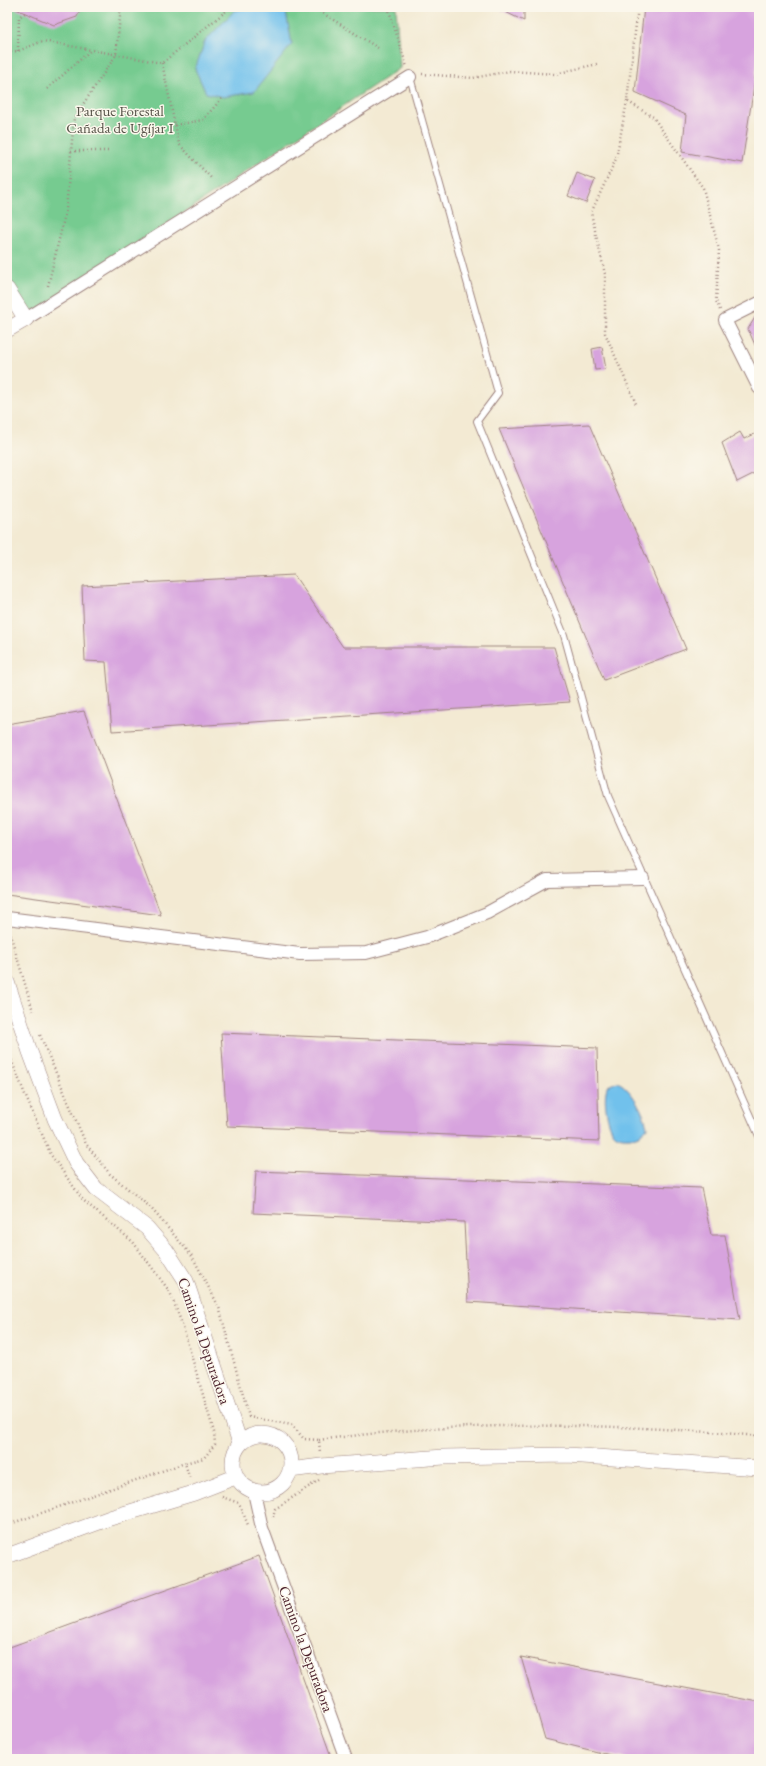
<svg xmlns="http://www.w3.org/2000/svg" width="766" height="1766" viewBox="0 0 766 1766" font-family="'EB Garamond',serif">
<rect width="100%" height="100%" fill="#fbf7ec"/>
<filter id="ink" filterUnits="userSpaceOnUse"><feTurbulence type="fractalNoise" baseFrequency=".025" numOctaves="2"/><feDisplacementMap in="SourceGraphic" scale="8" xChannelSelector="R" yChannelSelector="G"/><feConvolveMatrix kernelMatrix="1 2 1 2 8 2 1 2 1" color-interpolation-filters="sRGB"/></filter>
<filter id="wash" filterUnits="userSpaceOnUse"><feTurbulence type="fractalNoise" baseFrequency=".012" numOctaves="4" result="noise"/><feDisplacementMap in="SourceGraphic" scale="16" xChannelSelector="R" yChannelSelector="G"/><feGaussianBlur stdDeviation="0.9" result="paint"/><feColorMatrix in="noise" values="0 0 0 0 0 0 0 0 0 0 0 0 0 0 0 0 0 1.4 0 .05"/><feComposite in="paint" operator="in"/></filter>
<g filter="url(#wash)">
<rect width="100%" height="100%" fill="#f3ead3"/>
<!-- green -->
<path fill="#76cb90" stroke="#60755e" d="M 7,7 L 396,7 L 400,68 L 26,319 L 7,289 Z"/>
<!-- water -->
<path fill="#71c1ec" stroke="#5e708c" d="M 247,7 L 285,7 L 292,44 L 254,92 L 223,97 L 206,93 L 195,69 L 205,41 L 234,11 Z
M 617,1082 C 630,1086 646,1115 647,1128 C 642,1134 638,1136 631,1137 C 626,1137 620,1138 615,1134 C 607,1127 602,1094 608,1086 Z"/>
<g id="blocks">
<!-- building -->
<path fill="#d7a3de" d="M 11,7 L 82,7 L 77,17 L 54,25 Z
M 495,7 L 524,7 L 524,21 Z
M 644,7 L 759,7 L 759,53 L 742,163 L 682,152 L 686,115 L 635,92 Z
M 577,173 L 595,180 L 586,203 L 568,196 Z
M 759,311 L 759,354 L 748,329 Z
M 602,347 L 606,369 L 595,370 L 592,349 Z
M 589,424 L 686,649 L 604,680 L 499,429 Z
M 740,432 L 744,439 L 759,432 L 759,471 L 737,482 L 722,443 Z
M 294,575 L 343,647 L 554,647 L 570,702 L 112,731 L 106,662 L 85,661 L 82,586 Z
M 84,711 L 118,802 L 161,915 L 7,894 L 7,724 Z
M 221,1033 L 597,1048 L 599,1141 L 227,1126 Z
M 256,1171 L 701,1188 L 711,1235 L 725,1235 L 740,1320 L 468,1302 L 464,1222 L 253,1213 Z
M 259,1556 L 332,1759 L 7,1759 L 7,1648 Z
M 521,1657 L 759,1702 L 759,1759 L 626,1759 L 545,1739 Z"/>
</g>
</g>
<g filter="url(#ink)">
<use href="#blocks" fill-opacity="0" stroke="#9e847f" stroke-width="1"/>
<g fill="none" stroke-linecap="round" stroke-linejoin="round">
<!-- service casing -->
<g stroke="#9e847f" stroke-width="8">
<path id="service" d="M 410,77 L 498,393 L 477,421 L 564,635 L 608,796 L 759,1136"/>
</g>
<!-- minor casing -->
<g stroke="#9e847f" stroke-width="14">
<path id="minor" d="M 759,303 L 725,320 L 759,388
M 26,319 L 410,77
M 7,918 L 300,954 L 366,953 L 427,937 L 487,913 L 547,880 L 643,878
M 254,1492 L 262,1528 L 346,1759"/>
</g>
<!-- tertiary casing -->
<g stroke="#9e847f" stroke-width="16">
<path id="tertiary" d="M 7,289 L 26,319 L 7,330
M 7,982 L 30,1052 L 55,1119 L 76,1163 L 96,1189 L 147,1228 L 166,1250 L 186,1281 L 240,1443
M233 1463a29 29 0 1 1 58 0a29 29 0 1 1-58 0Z
M 290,1470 L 321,1466 L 444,1457 L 568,1455 L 759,1468
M 7,1556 L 110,1518 L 194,1493 L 235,1477"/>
</g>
<!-- path -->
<path stroke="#9e847f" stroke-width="2.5" stroke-dasharray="1 3" stroke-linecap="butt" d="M 313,7 L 378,48
M 388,7 L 407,67
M 638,7 L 627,101 L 653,117 L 703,188 L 719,250 L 716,301 L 720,310
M 18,51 L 19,17 L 25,13
M 7,52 L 18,51 L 43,41 L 162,63 L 231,7
M 162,63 L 179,144 L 212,179
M 422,74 L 473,78 L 510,71 L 555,74 L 597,64
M 47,89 L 91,50
M 627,101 L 616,159 L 591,213 L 605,274 L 605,333 L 637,406
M 175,125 L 203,120 L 223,97
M 71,151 L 108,151
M 48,286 L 66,210 L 74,118 L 116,55 L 121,7
M 9,930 L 33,1011
M 40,1035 L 86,1144 L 110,1174 L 150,1207 L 192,1256 L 219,1307 L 249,1417 L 292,1425 L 304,1439 L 319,1440 L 320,1453
M 7,1049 L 26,1097 L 51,1155 L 83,1200 L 133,1242 L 170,1292 L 182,1324 L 214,1432 L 215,1444 L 204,1458 L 185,1463 L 190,1480
M 319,1440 C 465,1420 613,1423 759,1436
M 222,1497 L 239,1503 L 248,1525
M 273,1517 L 275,1509 L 319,1480
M 7,1525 L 185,1463"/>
<!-- service -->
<use href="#service" stroke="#fff" stroke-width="6"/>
<!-- minor -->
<use href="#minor" stroke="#fff" stroke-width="12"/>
<!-- tertiary -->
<use href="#tertiary" stroke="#fff" stroke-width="15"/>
</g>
</g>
<g text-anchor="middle" stroke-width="3" stroke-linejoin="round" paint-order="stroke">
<!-- park labels -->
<g font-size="15" fill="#575349" stroke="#fbf7ec">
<text x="120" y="116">Parque Forestal<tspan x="120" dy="17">Cañada de Ugíjar I</tspan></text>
</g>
<!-- street labels -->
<g font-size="15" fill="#4a1f2b" stroke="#fbf7ec">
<text transform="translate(204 1341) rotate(71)" y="5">Camino la Depuradora</text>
<text transform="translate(306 1649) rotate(70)" y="5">Camino la Depuradora</text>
</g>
</g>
<!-- margin -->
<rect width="766" height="1766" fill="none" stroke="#fbf7ec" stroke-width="24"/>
</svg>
